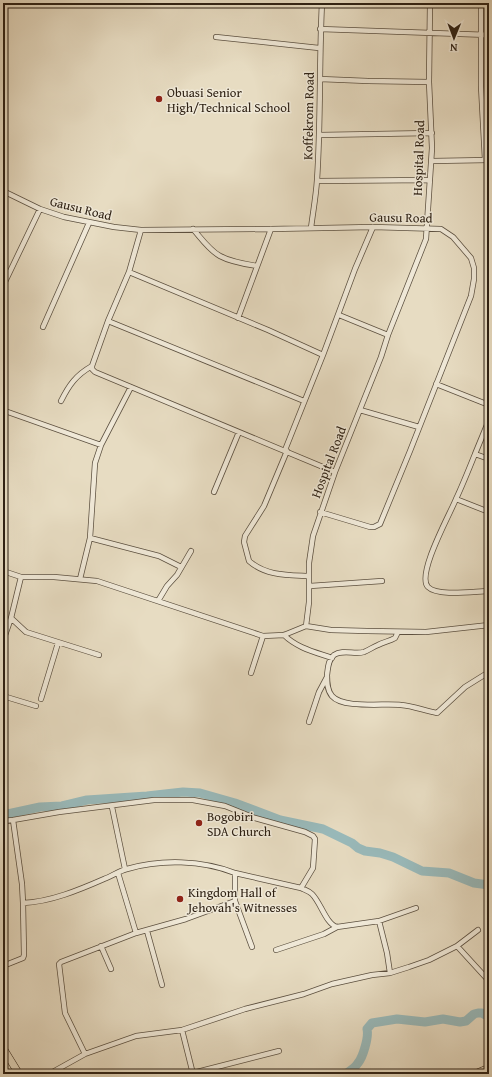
<svg xmlns="http://www.w3.org/2000/svg" width="492" height="1077" viewBox="0 0 492 1077" font-family="'Gentium Book Plus',serif">
<rect width="100%" height="100%" fill="#e7dcc2"/>
<filter id="stains"><feTurbulence type="fractalNoise" baseFrequency=".005" numOctaves="4"/><feColorMatrix values="0 0 0 0 .2 0 0 0 0 .09 0 0 0 0 .02 0 0 0 .5 -.17"/></filter>
<radialGradient id="worn" r=".72"><stop offset=".6" stop-color="#630" stop-opacity="0"/><stop offset="1" stop-color="#630" stop-opacity=".3"/></radialGradient>
<g fill="none" stroke-linecap="round" stroke-linejoin="round">
<!-- river -->
<path stroke="#99babb" stroke-width="9" d="M 3,815 L 40,807 L 62,806 L 87,800 L 147,796 L 183,792 L 200,793 L 235,803 L 280,820 L 323,829 L 352,843 L 358,848 L 365,851 L 380,853 L 393,857 L 422,871 L 449,873 L 474,883 L 489,885
M 345,1074 C 350,1071 355,1068 358,1063 C 363,1057 369,1037 367,1029 L 372,1023 L 397,1019 L 425,1022 L 443,1019 L 460,1022 L 466,1021 L 474,1014 L 478,1013 L 482,1013 L 489,1017"/>
<!-- street casing -->
<g stroke="#5c5040" stroke-width="6">
<path id="street" d="M 481,3 L 481,86 L 485,160
M 320,29 L 489,35
M 216,37 L 319,48
M 320,79 L 368,81 L 429,82
M 319,135 L 432,133
M 432,161 L 489,160
M 317,181 L 430,180
M 3,191 L 40,209 L 64,217 L 114,227 L 141,230 L 271,229 L 373,227 L 441,229 L 453,237 L 471,258 L 474,268 L 474,279 L 471,296 L 410,451 L 380,524 L 374,527 L 370,527 L 320,512
M 311,228 C 313,212 316,196 317,180 C 321,121 319,62 322,3
M 193,229 C 201,238 209,250 220,256 C 231,262 245,264 257,266
M 141,230 L 129,272 L 108,321 L 92,366 L 92,369 L 95,372 L 335,472
M 129,272 L 268,330 L 323,355 L 285,450
M 3,286 L 40,209
M 339,315 L 388,335
M 238,318 L 271,229
M 108,321 L 304,401
M 43,327 L 89,223
M 323,355 L 355,269 L 373,227
M 436,384 L 489,405
M 61,401 C 69,385 76,375 92,366
M 360,410 L 419,427
M 5,411 L 101,445
M 287,451 L 264,506 L 245,536 L 244,542 L 249,561 C 266,576 288,575 309,576
M 475,454 L 489,420
M 489,459 L 475,454 C 469,469 463,484 456,499 C 450,514 416,575 428,587 C 438,597 476,591 489,591
M 214,492 L 239,432
M 456,499 L 489,512
M 90,538 L 159,556 L 181,567
M 3,571 L 21,577 L 54,577 L 97,581 L 263,636 L 284,635 L 306,626
M 80,579 L 90,538 L 95,463 L 101,445 L 131,387
M 310,586 L 382,581
M 158,601 L 167,586 L 177,575 L 191,551
M 11,618 L 26,632 L 99,655
M 306,626 L 309,602 L 309,563 L 313,536 L 335,472 L 381,357 L 388,335 L 426,239 L 432,148 L 429,82 L 430,3
M 306,626 L 331,630 L 367,631 L 426,632 L 489,625
M 398,632 L 395,638 C 390,641 384,642 378,645 C 373,647 369,650 364,652 C 355,655 343,649 334,655 C 328,660 328,668 327,675 C 327,682 327,690 332,696 C 343,709 385,703 401,705 C 414,706 425,711 437,713 L 465,687 L 489,672
M 284,635 C 297,648 315,652 332,658
M 3,641 L 11,618 L 21,577
M 251,673 L 263,636
M 3,696 L 36,706
M 41,699 L 58,643
M 309,722 L 319,692 L 327,677
M 112,807 L 125,869
M 13,820 L 22,884 L 23,903 C 50,902 79,890 104,879 C 112,876 119,871 127,869 C 161,859 202,860 235,873 L 235,901 L 186,919 L 136,933 L 61,962 L 59,964 L 65,1013 L 85,1054
M 3,821 L 13,820 L 59,812 L 154,800 L 193,800 L 225,806 L 255,818 L 305,832 L 313,836 L 315,839 L 313,868 L 301,888 L 235,873
M 118,873 L 136,933
M 301,888 C 305,890 309,891 312,894 C 321,903 326,924 337,927 L 379,921 L 416,908
M 235,901 L 252,947
M 379,921 L 387,953 L 390,973
M 147,931 L 162,985
M 101,946 L 111,969
M 457,946 L 489,981
M 276,950 L 324,934 L 337,927
M 3,966 L 23,958 L 24,955 L 23,903
M 182,1030 L 193,1074
M 193,1073 L 279,1051
M 49,1074 L 85,1054 L 136,1036 L 182,1030 L 245,1009 L 304,994 L 332,984 L 372,975 L 390,973 L 409,967 L 429,960 L 457,946 L 478,930"/>
</g>
<!-- primary casing -->
<g stroke="#2e2114" stroke-width="8">
<path id="primary" d="M 3,1048 L 19,1074
M 475,1074 L 489,1068"/>
</g>
<!-- street -->
<use href="#street" stroke="#efe8d7" stroke-width="4.5"/>
<!-- primary -->
<use href="#primary" stroke="#e7dcc2" stroke-width="7"/>
</g>
<!-- markers -->
<g fill="#8f2418" stroke="#efe8d7" stroke-width="1.5">
<circle cx="159" cy="99" r="4"/>
<circle cx="199" cy="823" r="4"/>
<circle cx="180" cy="899" r="4"/>
</g>
<g text-anchor="middle" stroke-width="3" stroke-linejoin="round" paint-order="stroke">
<!-- poi labels -->
<g font-size="13" fill="#2e2114" stroke="#efe8d7" text-anchor="start">
<text x="167" y="97">Obuasi Senior<tspan x="167" dy="15">High/Technical School</tspan></text>
<text x="207" y="821">Bogobiri<tspan x="207" dy="15">SDA Church</tspan></text>
<text x="188" y="897">Kingdom Hall of<tspan x="188" dy="15">Jehovah's Witnesses</tspan></text>
</g>
<!-- street labels -->
<g font-size="13" fill="#2e2114" stroke="#efe8d7">
<text transform="translate(308 116) rotate(-89)" y="5">Koffekrom Road</text>
<text transform="translate(418 158) rotate(-88)" y="5">Hospital Road</text>
<text transform="translate(81 208) rotate(14)" y="5">Gausu Road</text>
<text transform="translate(401 217) rotate(1)" y="5">Gausu Road</text>
<text transform="translate(328 462) rotate(-69)" y="5">Hospital Road</text>
</g>
</g>
<!-- margin -->
<rect width="492" height="1077" fill="none" stroke="#e7dcc2" stroke-width="16"/>
<rect x="4" y="4" width="484" height="1069" fill="none" stroke="#2e2114" stroke-width="2"/>
<rect x="8" y="8" width="476" height="1061" fill="none" stroke="#2e2114"/>
<!-- north arrow -->
<g transform="translate(454 38) rotate(181)" stroke="#efe8d7" stroke-width="3" paint-order="stroke">
<path d="M0-3L7 15L0 10L-7 15Z" fill="#2e2114"/>
<text y="-6" font-size="11" font-weight="bold" text-anchor="middle" fill="#2e2114">N</text>
</g>
<rect width="100%" height="100%" filter="url(#stains)"/>
<rect width="100%" height="100%" fill="url(#worn)"/>
</svg>
